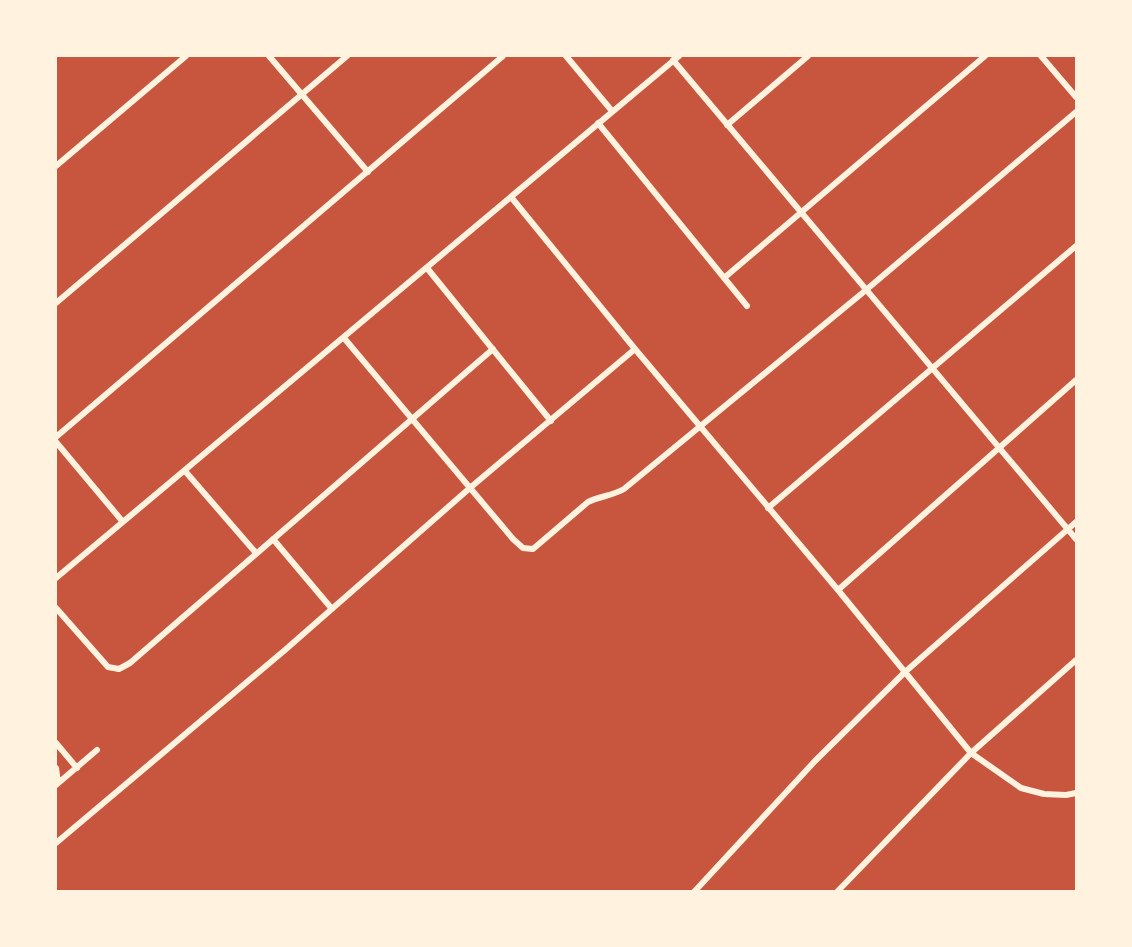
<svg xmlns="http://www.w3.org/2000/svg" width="1132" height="947" viewBox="0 0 1132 947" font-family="'Playfair Display',serif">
<rect width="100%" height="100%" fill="#c8553d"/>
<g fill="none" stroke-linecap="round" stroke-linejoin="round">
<!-- minor -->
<path stroke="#fff3e0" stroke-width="6" d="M 269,56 L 368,172
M 566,56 L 612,111
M 1041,56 L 1076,97
M 673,60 L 1076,539
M 598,123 L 747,306
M 727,125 L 808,56
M 56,166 L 186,56
M 511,197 L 635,349 L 838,590 L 971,753 L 1021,788 L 1044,794 L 1066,795 L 1076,793
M 427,268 L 551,421
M 724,278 L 985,56
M 56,303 L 347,56
M 344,338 L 513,539 L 523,548 L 533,549 L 588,502 C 600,496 612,496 624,489 L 866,290 L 1076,112
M 56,437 L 503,56
M 56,442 L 123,522
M 185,471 L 256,553
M 768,508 L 1076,246
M 273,539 L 332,609
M 56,578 L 679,56
M 838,590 L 1076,380
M 56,608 L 108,667 L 119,669 L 130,663 L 493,349
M 56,743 L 77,768
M 56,768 L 58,783
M 56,785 L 97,750
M 56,843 L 285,650 L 471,487 L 635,349
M 694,892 L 815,761 L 905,672 L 1076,522
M 837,892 L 971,753 L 1076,660"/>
</g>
<!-- border -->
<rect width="1132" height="947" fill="none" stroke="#fff3e0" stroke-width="114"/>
</svg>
